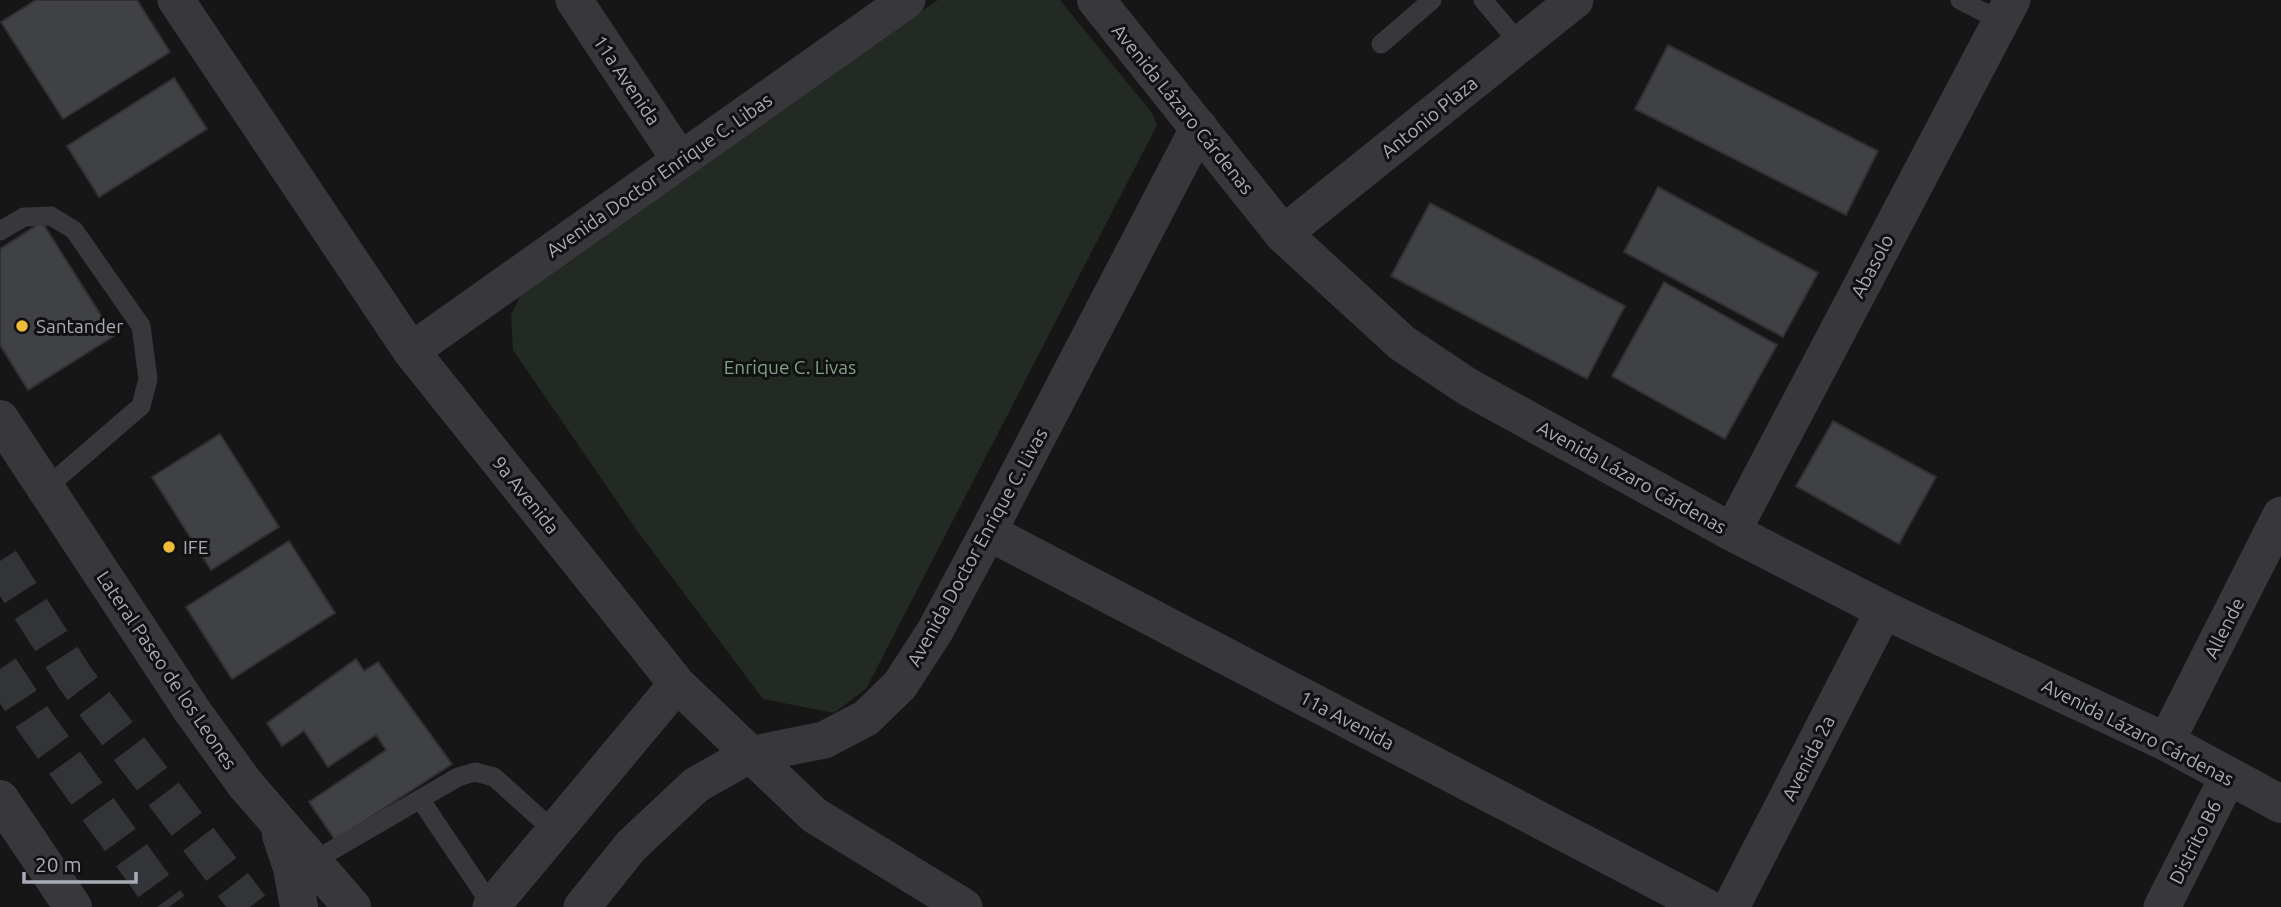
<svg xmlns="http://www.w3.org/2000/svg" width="2281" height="907" viewBox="0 0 2281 907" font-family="Ubuntu,sans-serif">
<rect width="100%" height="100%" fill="#161617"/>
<!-- green -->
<path fill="#222a23" d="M 938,0 L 1060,0 L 1152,113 L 1157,125 L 866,689 L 834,713 L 763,699 L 636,529 L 513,350 L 511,315 L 527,282 Z"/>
<!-- building -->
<path fill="#404144" stroke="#303033" stroke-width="2" d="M 36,0 L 137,0 L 170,52 L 63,119 L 1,22 Z
M 1668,45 L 1878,151 L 1846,215 L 1635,109 Z
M 174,78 L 207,129 L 99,197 L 67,146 Z
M 1658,187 L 1818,273 L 1783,337 L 1624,252 Z
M 1430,203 L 1625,306 L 1587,379 L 1391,276 Z
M 42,222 L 114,336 L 28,390 L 0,345 L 0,249 Z
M 1664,282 L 1777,345 L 1725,439 L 1612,376 Z
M 1833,421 L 1936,477 L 1899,544 L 1796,486 Z
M 220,434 L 279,527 L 211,570 L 152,477 Z
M 289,541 L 335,613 L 232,679 L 186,607 Z
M 356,659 L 364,671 L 378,662 L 452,764 L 335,840 L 309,802 L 386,750 L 376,735 L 328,767 L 304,731 L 282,746 L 267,723 Z"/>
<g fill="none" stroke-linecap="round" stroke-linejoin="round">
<!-- primary-tunnel -->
<path stroke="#333437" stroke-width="38" stroke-dasharray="38 19" stroke-linecap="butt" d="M 0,561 L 75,678 L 250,907
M 0,669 L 35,722 L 169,907"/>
<!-- service -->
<path stroke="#37373c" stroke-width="19" d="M 1483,0 L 1520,44
M 1960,0 L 2001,21
M 1381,44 L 1432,0
M 0,231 L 24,217 L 51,216 L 74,230 L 141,326 L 148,379 L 141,406 L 46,488
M 420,799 L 492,906
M 312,862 L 458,777 L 475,772 L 494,777 L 554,831"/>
<!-- minor -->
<path stroke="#37373c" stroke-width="37" d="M 176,0 L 411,351 L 677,684 L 814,815 L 964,907
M 574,0 L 680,160
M 1283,234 L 1575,0
M 411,351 L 907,0
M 988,532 L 1706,907
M 1732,532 L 2012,0
M 2166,742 L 2281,515
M 491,907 L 677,684
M 582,907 L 631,846 L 696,785 L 749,755 L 824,740 L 866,718 L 900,685 L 935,631 L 988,532 L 1199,127
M 1731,907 L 1884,610
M 2162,907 L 2228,777"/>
<!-- tertiary -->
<path stroke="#37373c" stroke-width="38" d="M 1096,0 L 1283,234 L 1402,343 L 1468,387 L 1732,532 L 1884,610 L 2166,742 L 2281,804
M 0,419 L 193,712 L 245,784 L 352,907
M 0,799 L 73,907
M 281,835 L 292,868 L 299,907"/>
</g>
<!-- markers -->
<g fill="#edbc38" stroke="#111112" stroke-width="2.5">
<circle cx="22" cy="326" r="7"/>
<circle cx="169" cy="547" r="7"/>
</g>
<g text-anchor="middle" stroke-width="6" stroke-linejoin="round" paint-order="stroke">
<!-- street labels -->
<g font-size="19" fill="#a8acb7" stroke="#111112">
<text transform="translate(627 80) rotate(56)" y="7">11a Avenida</text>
<text transform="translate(1183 109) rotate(51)" y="7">Avenida Lázaro Cárdenas</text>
<text transform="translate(1429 117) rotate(-39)" y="7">Antonio Plaza</text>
<text transform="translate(659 175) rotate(-35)" y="7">Avenida Doctor Enrique C. Libas</text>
<text transform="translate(1872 266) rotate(-62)" y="7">Abasolo</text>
<text transform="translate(1632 477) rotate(29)" y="7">Avenida Lázaro Cárdenas</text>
<text transform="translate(526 495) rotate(51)" y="7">9a Avenida</text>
<text transform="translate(977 547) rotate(-61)" y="7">Avenida Doctor Enrique C. Livas</text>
<text transform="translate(2224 628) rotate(-63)" y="7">Allende</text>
<text transform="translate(167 670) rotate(56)" y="7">Lateral Paseo de los Leones</text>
<text transform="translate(1347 720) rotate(28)" y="7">11a Avenida</text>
<text transform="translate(2138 732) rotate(27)" y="7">Avenida Lázaro Cárdenas</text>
<text transform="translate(1808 758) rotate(-63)" y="7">Avenida 2a</text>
<text transform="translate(2195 842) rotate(-63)" y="7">Distrito B6</text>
</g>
<!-- poi labels -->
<g font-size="19" fill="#a8acb7" stroke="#111112" text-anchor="start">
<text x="36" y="333">Santander</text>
<text x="183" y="554">IFE</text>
</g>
<!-- park labels -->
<g font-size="19" fill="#7fa284" stroke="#111112">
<text x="790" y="374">Enrique C. Livas</text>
</g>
</g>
<!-- scale -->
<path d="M24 872v10h112v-10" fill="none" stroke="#a8acb7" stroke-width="3.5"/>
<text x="35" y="872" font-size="21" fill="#a8acb7" stroke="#111112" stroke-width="5" paint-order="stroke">20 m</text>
</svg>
